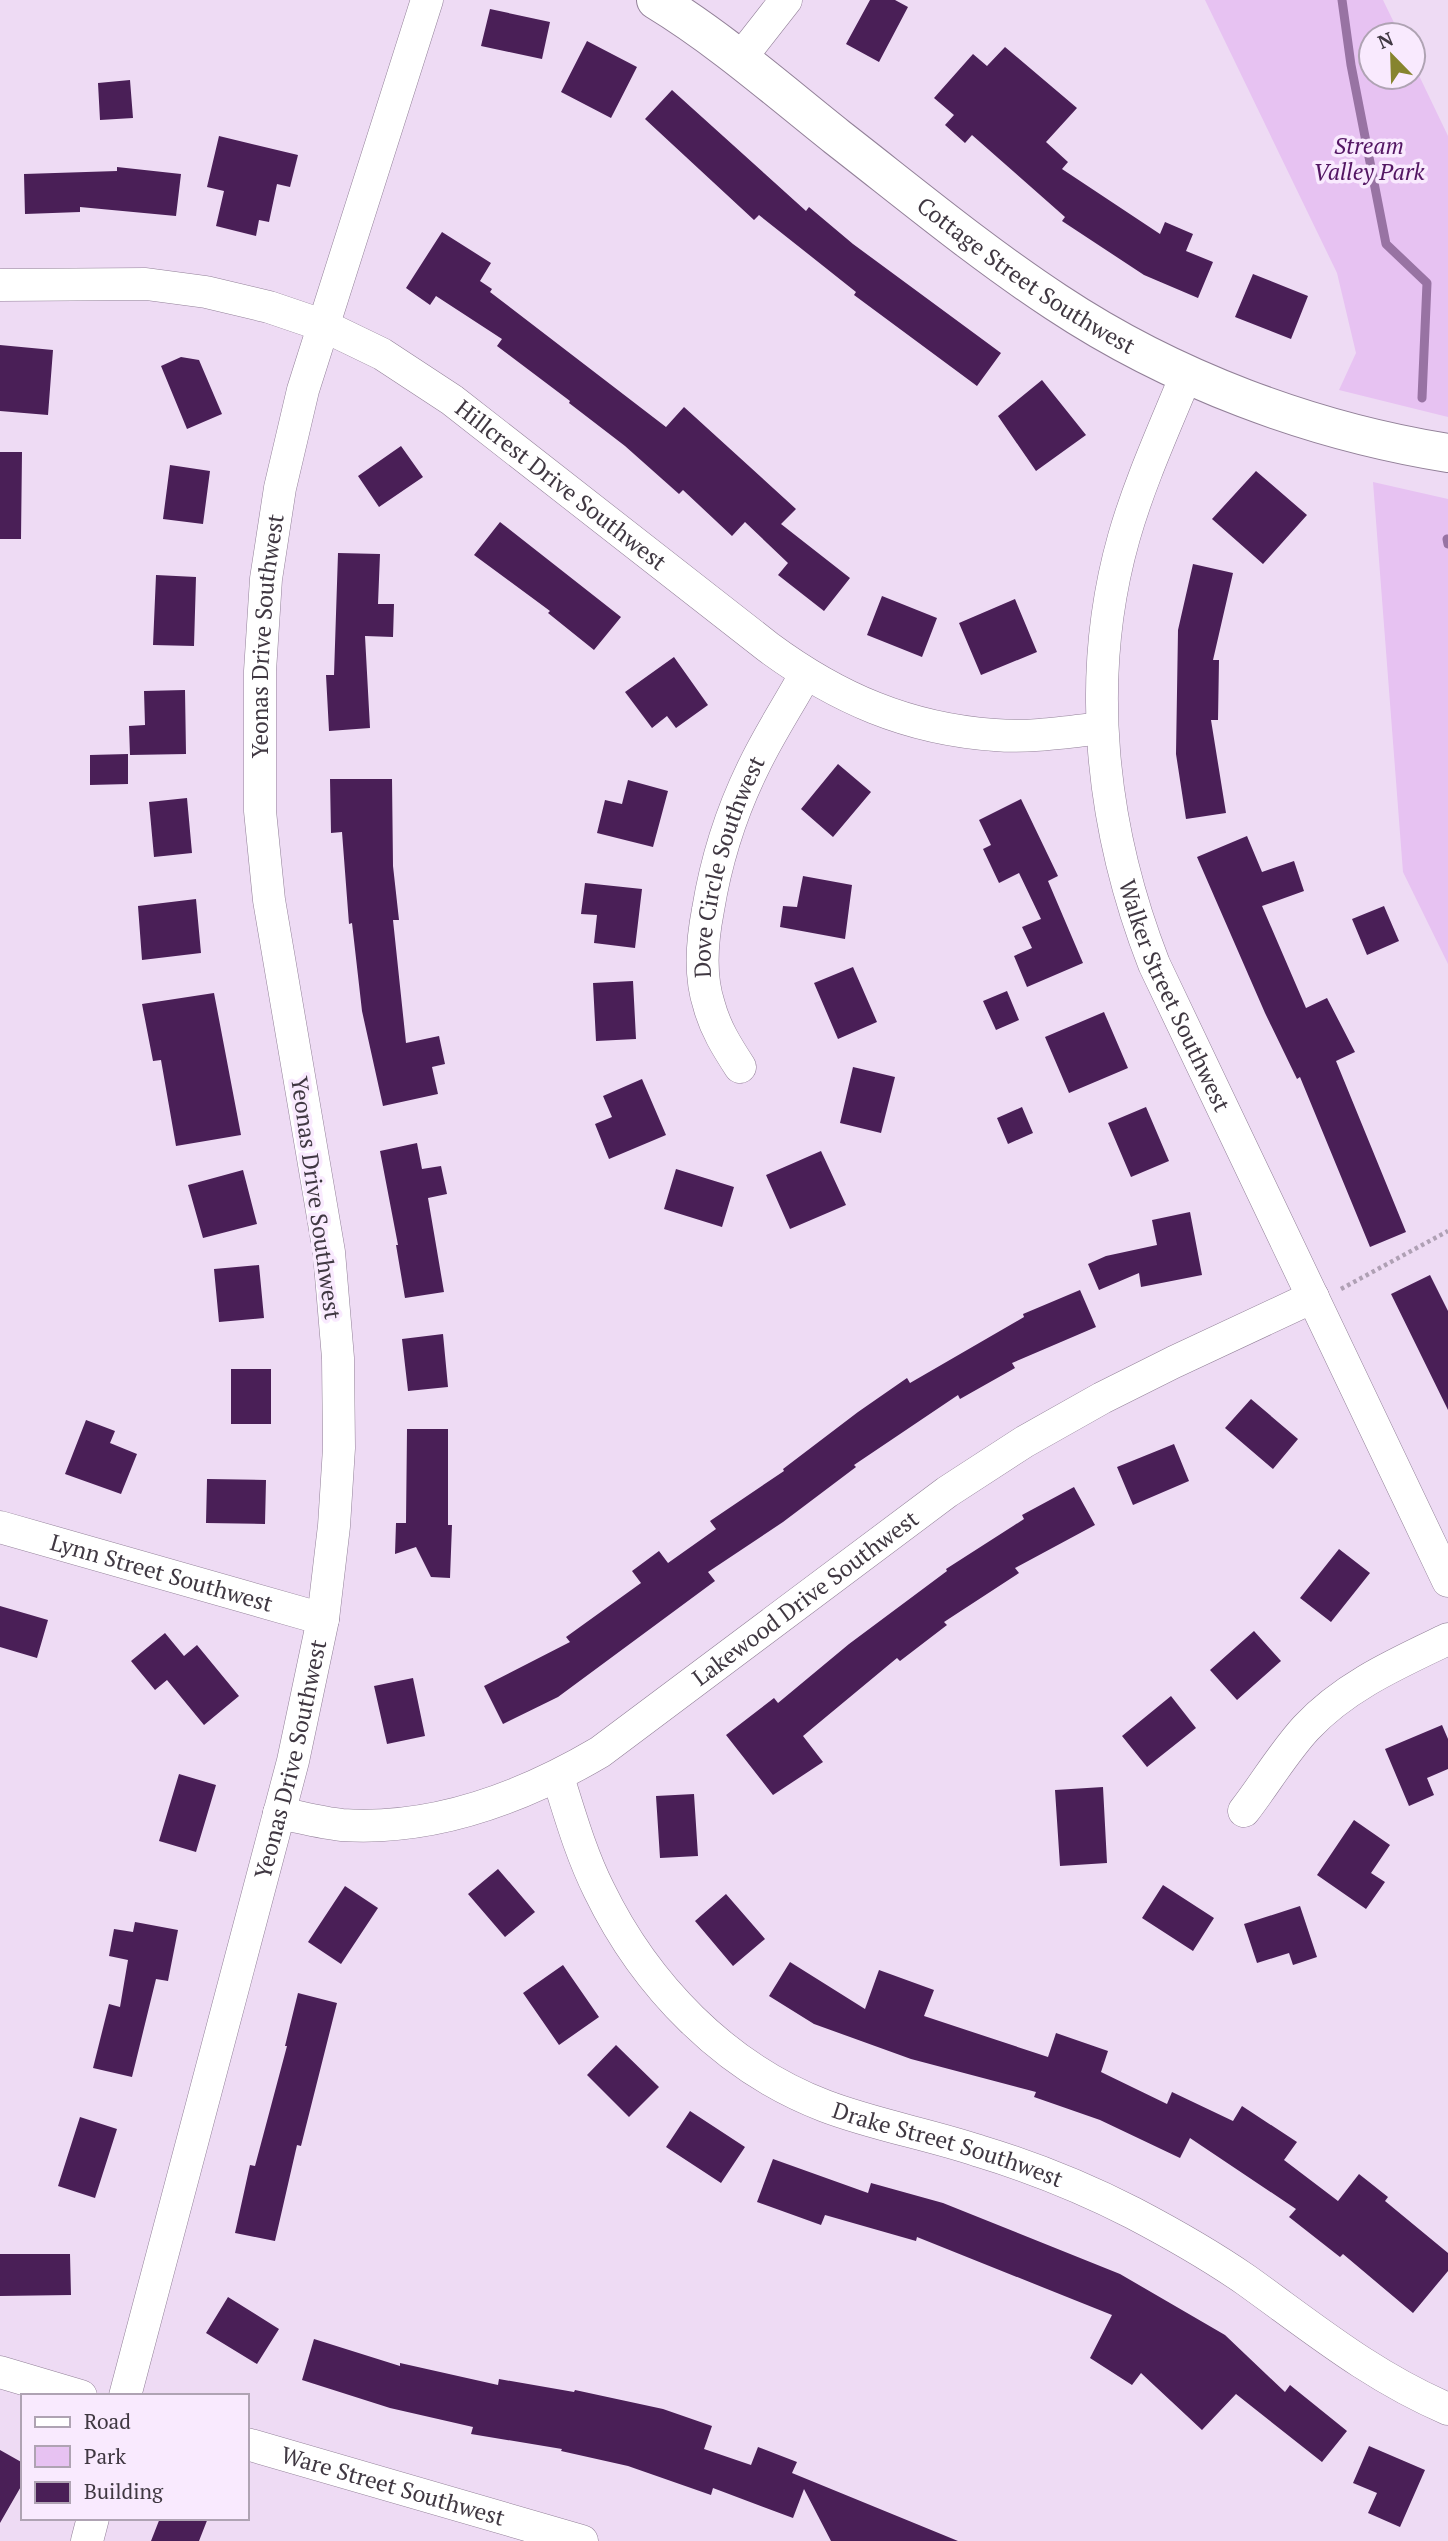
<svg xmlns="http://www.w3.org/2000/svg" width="1448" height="2541" viewBox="0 0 1448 2541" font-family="'PT Serif',serif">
<rect width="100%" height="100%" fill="#eedbf4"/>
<!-- green -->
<path fill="#e7c2f2" d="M 1205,0 L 1383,0 L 1400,35 L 1371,35 L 1371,77 L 1413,77 L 1413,63 L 1448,136 L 1448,417 L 1339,390 L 1356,353 L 1337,273 Z
M 1373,482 L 1448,499 L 1448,964 L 1403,872 Z"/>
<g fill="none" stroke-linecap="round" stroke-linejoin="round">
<!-- stream -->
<path stroke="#9873a3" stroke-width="9" d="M 1342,0 L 1351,65 L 1386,244 L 1427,283 L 1422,398
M 1447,539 L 1448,544"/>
</g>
<!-- building -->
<path fill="#4a1f57" d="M 870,0 L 895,0 L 908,7 L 879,62 L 846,44 Z
M 490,9 L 550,22 L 542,59 L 481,46 Z
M 587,41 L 637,67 L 611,118 L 561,92 Z
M 1005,47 L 1077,108 L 1046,142 L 1068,162 L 1062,169 L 1160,234 L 1165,222 L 1193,234 L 1186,251 L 1213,262 L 1198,298 L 1144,275 L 1062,221 L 1065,217 L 972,135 L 965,143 L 945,125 L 954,115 L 934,98 L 973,54 L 987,66 Z
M 130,80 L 133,118 L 100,120 L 98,83 Z
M 672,90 L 806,211 L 809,207 L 853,244 L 1001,353 L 977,386 L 854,295 L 856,292 L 759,215 L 754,220 L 645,119 Z
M 219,136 L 298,155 L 290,187 L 277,184 L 269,222 L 259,220 L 256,236 L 216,226 L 224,191 L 207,187 Z
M 117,167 L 181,174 L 176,216 L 80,207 L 80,212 L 25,214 L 24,174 L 117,171 Z
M 442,232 L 491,263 L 480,281 L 492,289 L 490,292 L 666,427 L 684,407 L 796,509 L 781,524 L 850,578 L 824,611 L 778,575 L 788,563 L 745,522 L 732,536 L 683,490 L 679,494 L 625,446 L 569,403 L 570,401 L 497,346 L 502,339 L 436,296 L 430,305 L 406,288 Z
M 1253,274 L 1308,296 L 1291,339 L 1235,317 Z
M 0,345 L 53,350 L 48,415 L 0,411 Z
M 181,357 L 199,360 L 222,414 L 187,429 L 161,366 Z
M 1042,380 L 1086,435 L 1036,471 L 998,416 Z
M 401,446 L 423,477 L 379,507 L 358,476 Z
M 0,452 L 22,452 L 21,539 L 0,539 Z
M 170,465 L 210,471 L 203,524 L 163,519 Z
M 1256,471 L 1307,515 L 1263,564 L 1212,519 Z
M 500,522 L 621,617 L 594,650 L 548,613 L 550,611 L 474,555 Z
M 338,553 L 380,554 L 378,604 L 394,604 L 393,637 L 365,636 L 370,728 L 329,731 L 326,675 L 334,675 Z
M 1193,564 L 1233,573 L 1213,660 L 1219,660 L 1218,720 L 1211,720 L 1226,813 L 1186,819 L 1176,754 L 1178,630 Z
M 156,575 L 196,577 L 194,646 L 153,645 Z
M 882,596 L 937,618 L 922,657 L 867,635 Z
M 1015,599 L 1037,652 L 981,675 L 959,623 Z
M 674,657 L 708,705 L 676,728 L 667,716 L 652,728 L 625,692 Z
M 185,690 L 186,754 L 130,755 L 129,726 L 145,725 L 144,691 Z
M 128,754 L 128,784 L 90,785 L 90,755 Z
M 838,764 L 871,792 L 833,837 L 801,809 Z
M 330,779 L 392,779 L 393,866 L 399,920 L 393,920 L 406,1043 L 439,1036 L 445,1064 L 432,1067 L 438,1094 L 383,1106 L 362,1011 L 352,923 L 349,924 L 342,832 L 331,833 Z
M 628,780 L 668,791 L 653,847 L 597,833 L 605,800 L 622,804 Z
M 187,798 L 192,853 L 154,857 L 149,802 Z
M 1021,799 L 1058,876 L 1048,881 L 1083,963 L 1027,987 L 1014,956 L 1032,948 L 1022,927 L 1041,919 L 1019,873 L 999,883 L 983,849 L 991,845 L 979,820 Z
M 1247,836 L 1262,872 L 1294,861 L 1304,891 L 1262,906 L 1306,1008 L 1327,998 L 1355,1052 L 1336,1061 L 1406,1232 L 1370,1247 L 1300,1077 L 1297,1079 L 1265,1013 L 1197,857 Z
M 803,876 L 852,885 L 845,939 L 780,927 L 783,906 L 797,907 Z
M 585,883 L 642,889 L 635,948 L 594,943 L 597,915 L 581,914 Z
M 196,899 L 201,953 L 142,960 L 138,906 Z
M 1384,906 L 1399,941 L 1367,955 L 1352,919 Z
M 853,967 L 877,1022 L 838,1039 L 814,983 Z
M 633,981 L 636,1039 L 596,1041 L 593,983 Z
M 1007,991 L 1019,1020 L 996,1030 L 983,1001 Z
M 214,993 L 241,1135 L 176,1146 L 161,1060 L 153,1061 L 142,1004 Z
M 1104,1012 L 1128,1068 L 1069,1093 L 1045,1037 Z
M 853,1067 L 895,1077 L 881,1133 L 840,1123 Z
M 642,1079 L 666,1135 L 609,1159 L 595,1124 L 612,1117 L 603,1096 Z
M 1022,1107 L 1033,1133 L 1008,1144 L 997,1118 Z
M 1146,1107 L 1169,1161 L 1131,1177 L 1108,1123 Z
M 417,1143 L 422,1169 L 441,1166 L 447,1194 L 428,1198 L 444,1292 L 405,1298 L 396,1245 L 398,1245 L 380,1151 Z
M 821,1151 L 846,1205 L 790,1229 L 766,1175 Z
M 676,1169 L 734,1187 L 722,1227 L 664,1209 Z
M 243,1170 L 257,1224 L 203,1238 L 188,1185 Z
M 1190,1212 L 1202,1275 L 1141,1287 L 1139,1273 L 1099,1290 L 1088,1264 L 1106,1256 L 1157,1245 L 1152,1220 Z
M 259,1265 L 264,1318 L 219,1322 L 214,1269 Z
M 1430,1275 L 1448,1311 L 1448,1410 L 1391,1294 Z
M 1080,1290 L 1096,1327 L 1012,1363 L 1015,1368 L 960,1399 L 958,1395 L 854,1465 L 856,1467 L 783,1522 L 708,1572 L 715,1581 L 558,1697 L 503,1724 L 484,1686 L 570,1642 L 566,1637 L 641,1583 L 632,1571 L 659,1551 L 668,1563 L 716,1529 L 710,1521 L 784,1471 L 783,1469 L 858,1412 L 907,1378 L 910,1383 L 1024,1317 L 1023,1314 Z
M 443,1334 L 448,1387 L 408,1391 L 402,1339 Z
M 231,1369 L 271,1369 L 271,1424 L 231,1424 Z
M 1251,1399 L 1298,1439 L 1273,1469 L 1225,1428 Z
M 86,1420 L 115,1431 L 110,1443 L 137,1454 L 121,1494 L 65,1474 Z
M 407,1429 L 448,1429 L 448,1525 L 452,1525 L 450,1578 L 431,1577 L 416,1547 L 395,1554 L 396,1523 L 406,1523 Z
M 1174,1444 L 1189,1481 L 1133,1505 L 1117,1467 Z
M 207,1479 L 266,1480 L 265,1524 L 206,1523 Z
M 1074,1487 L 1095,1525 L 1015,1568 L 1019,1573 L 944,1622 L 947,1625 L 900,1661 L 897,1658 L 803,1736 L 823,1762 L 773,1795 L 726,1735 L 774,1698 L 778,1703 L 849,1644 L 947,1571 L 946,1569 L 1024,1519 L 1022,1515 Z
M 1339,1549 L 1370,1573 L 1331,1622 L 1300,1598 Z
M 0,1606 L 48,1620 L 37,1658 L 0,1647 Z
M 1254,1631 L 1281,1661 L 1237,1700 L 1210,1670 Z
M 165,1633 L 184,1656 L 197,1645 L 239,1696 L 204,1725 L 167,1680 L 155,1690 L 131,1661 Z
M 413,1678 L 425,1736 L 387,1744 L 374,1686 Z
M 1171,1696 L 1196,1728 L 1147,1767 L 1122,1736 Z
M 1442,1725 L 1448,1739 L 1448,1769 L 1427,1778 L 1434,1795 L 1409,1806 L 1385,1749 Z
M 179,1774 L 216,1785 L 196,1852 L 159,1841 Z
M 1103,1787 L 1107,1863 L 1060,1866 L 1055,1790 Z
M 694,1794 L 698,1856 L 660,1858 L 656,1796 Z
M 1354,1820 L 1390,1845 L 1371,1873 L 1385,1882 L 1366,1909 L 1317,1875 Z
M 498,1869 L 535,1912 L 505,1937 L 468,1894 Z
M 1163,1885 L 1214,1918 L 1193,1951 L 1142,1918 Z
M 345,1886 L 378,1908 L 341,1964 L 308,1942 Z
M 726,1894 L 765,1939 L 733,1966 L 695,1921 Z
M 1300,1906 L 1317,1957 L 1293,1965 L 1289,1953 L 1257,1963 L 1244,1924 Z
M 135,1922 L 178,1930 L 168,1981 L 156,1979 L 132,2077 L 93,2068 L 109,2004 L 120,2007 L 128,1960 L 109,1956 L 114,1929 L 133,1932 Z
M 790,1962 L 865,2009 L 879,1970 L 934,1990 L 924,2016 L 1048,2057 L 1056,2033 L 1108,2051 L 1101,2072 L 1167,2104 L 1172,2092 L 1233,2121 L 1242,2106 L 1297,2142 L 1284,2160 L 1338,2201 L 1359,2174 L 1388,2197 L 1385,2201 L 1448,2253 L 1448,2271 L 1413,2313 L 1343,2254 L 1340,2257 L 1289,2217 L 1296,2209 L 1190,2138 L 1180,2158 L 1100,2120 L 1034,2097 L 1036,2092 L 911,2059 L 814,2024 L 769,1996 Z
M 563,1965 L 599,2017 L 559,2045 L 523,1993 Z
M 298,1993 L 337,2003 L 301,2146 L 297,2145 L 275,2241 L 235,2233 L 250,2165 L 255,2166 L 287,2046 L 285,2046 Z
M 616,2045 L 659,2087 L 629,2117 L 587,2075 Z
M 690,2111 L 745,2147 L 721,2183 L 666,2147 Z
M 80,2117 L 117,2129 L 95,2198 L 58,2186 Z
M 773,2159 L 868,2193 L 871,2183 L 943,2203 L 1120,2274 L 1225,2335 L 1285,2392 L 1290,2385 L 1347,2431 L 1322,2462 L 1236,2394 L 1202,2430 L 1141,2373 L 1132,2385 L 1090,2358 L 1112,2315 L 917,2237 L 916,2241 L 825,2215 L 821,2225 L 757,2202 Z
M 0,2254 L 70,2254 L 71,2295 L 0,2296 Z
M 228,2297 L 279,2329 L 257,2364 L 206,2333 Z
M 314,2339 L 400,2366 L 400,2363 L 498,2385 L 499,2379 L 574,2392 L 575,2390 L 663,2409 L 712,2426 L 704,2449 L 751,2465 L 758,2447 L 797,2462 L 792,2473 L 958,2541 L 831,2541 L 804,2489 L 793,2518 L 713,2488 L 711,2495 L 628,2466 L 561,2451 L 562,2449 L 471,2434 L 473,2427 L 390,2408 L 302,2380 Z
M 1369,2446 L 1425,2470 L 1400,2527 L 1368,2513 L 1377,2493 L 1353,2483 Z
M 0,2450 L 23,2463 L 23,2483 L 0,2523 Z
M 160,2518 L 208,2518 L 199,2541 L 151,2541 Z"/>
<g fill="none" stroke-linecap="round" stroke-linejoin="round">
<!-- street casing -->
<g stroke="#928098" stroke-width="33">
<g id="street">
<path d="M 739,60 L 786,0"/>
<path id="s1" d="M 0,285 L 146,284 L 206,292 L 269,307 L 322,325 L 382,354 L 452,400 L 768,647 C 837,698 908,729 995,735 C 1030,738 1067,732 1102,728"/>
<path id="s2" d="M 1187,373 C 1165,427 1140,481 1124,537 C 1084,678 1101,828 1154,964 L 1448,1581"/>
<path id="s3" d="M 740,1067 C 727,1047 715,1028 709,1005 C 699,975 702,941 708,910 C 716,861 731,813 753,768 C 768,736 788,706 805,675"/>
<path id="s4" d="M 0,1527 L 323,1619"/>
<path id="s5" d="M 558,1777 C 570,1815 581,1854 599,1890 C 645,1985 725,2068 825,2106 C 875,2125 928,2134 979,2151 C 1032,2167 1084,2188 1133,2213 C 1171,2233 1210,2255 1246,2280 C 1313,2328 1371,2376 1448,2409"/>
<path d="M 1244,1811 C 1265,1784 1283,1753 1306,1728 C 1345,1686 1398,1663 1448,1639"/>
<path id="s6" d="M 279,1813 C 300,1817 321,1823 342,1825 C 435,1831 522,1798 600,1752 L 947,1492 L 1024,1442 L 1102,1398 L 1174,1362 L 1313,1297"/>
<path d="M 0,2372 L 81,2396"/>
<path id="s7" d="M 125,2396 L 293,1761 L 323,1619 L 334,1526 L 339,1448 L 338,1358 L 329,1252 L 269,900 L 260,811 L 260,671 L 266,579 L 280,488 L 303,390 L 427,0"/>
<path id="s8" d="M 247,2444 L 582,2541"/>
<path d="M 87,2541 L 93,2518"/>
</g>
</g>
<!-- secondary casing -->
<g stroke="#928098" stroke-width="40">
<g id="secondary">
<path id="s9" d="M 656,0 C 720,39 778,90 837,137 C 909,193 980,252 1056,302 C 1172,379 1311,431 1448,453"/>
</g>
</g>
<!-- path -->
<path stroke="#afa0b4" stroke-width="4.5" stroke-dasharray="3.5 3.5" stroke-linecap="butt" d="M 1341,1289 L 1448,1231"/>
<!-- street -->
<use href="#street" stroke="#fff" stroke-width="32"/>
<!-- secondary -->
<use href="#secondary" stroke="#fff" stroke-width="38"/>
</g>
<g text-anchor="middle" stroke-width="7" stroke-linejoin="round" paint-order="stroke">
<!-- park labels -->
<g font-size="23" font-style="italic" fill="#531663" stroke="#f9eafe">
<text x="1369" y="154">Stream<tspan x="1369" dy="26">Valley Park</tspan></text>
</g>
<!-- street labels -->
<g font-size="23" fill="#403842" stroke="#f9eafe">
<text dy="8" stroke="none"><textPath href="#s9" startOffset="462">Cottage Street Southwest</textPath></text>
<text dy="8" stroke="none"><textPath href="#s1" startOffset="616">Hillcrest Drive Southwest</textPath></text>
<text dy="8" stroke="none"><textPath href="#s7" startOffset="1792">Yeonas Drive Southwest</textPath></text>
<text dy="8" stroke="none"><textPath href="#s3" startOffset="212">Dove Circle Southwest</textPath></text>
<text dy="8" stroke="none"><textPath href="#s2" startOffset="648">Walker Street Southwest</textPath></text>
<text transform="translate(316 1198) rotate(82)" y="8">Yeonas Drive Southwest</text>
<text dy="8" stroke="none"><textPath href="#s4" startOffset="168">Lynn Street Southwest</textPath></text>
<text dy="8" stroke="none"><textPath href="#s6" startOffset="593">Lakewood Drive Southwest</textPath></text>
<text dy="8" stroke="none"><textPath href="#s7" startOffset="658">Yeonas Drive Southwest</textPath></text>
<text dy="8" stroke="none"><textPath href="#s5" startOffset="569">Drake Street Southwest</textPath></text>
<text dy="8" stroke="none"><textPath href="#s8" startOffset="152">Ware Street Southwest</textPath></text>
</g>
</g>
<!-- legend -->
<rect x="21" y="2394" width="228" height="126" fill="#f9eafe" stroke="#afa3b3" stroke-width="2"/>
<rect x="35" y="2417" width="35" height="10" fill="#ffffff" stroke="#afa3b3" stroke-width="2"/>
<text x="84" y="2429" font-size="21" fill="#403842">Road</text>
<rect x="35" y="2446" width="35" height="21" fill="#e7c2f2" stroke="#afa3b3" stroke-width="2"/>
<text x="84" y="2464" font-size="21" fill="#403842">Park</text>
<rect x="35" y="2482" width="35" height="21" fill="#4a1f57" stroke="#afa3b3" stroke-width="2"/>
<text x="84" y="2499" font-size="21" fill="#403842">Building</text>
<!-- north arrow -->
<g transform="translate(1392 56) rotate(337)"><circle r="33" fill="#f9eafe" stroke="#afa3b3" stroke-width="2"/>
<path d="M0-5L12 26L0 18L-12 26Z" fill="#86842e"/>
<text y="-10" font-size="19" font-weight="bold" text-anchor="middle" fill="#403842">N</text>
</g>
</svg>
